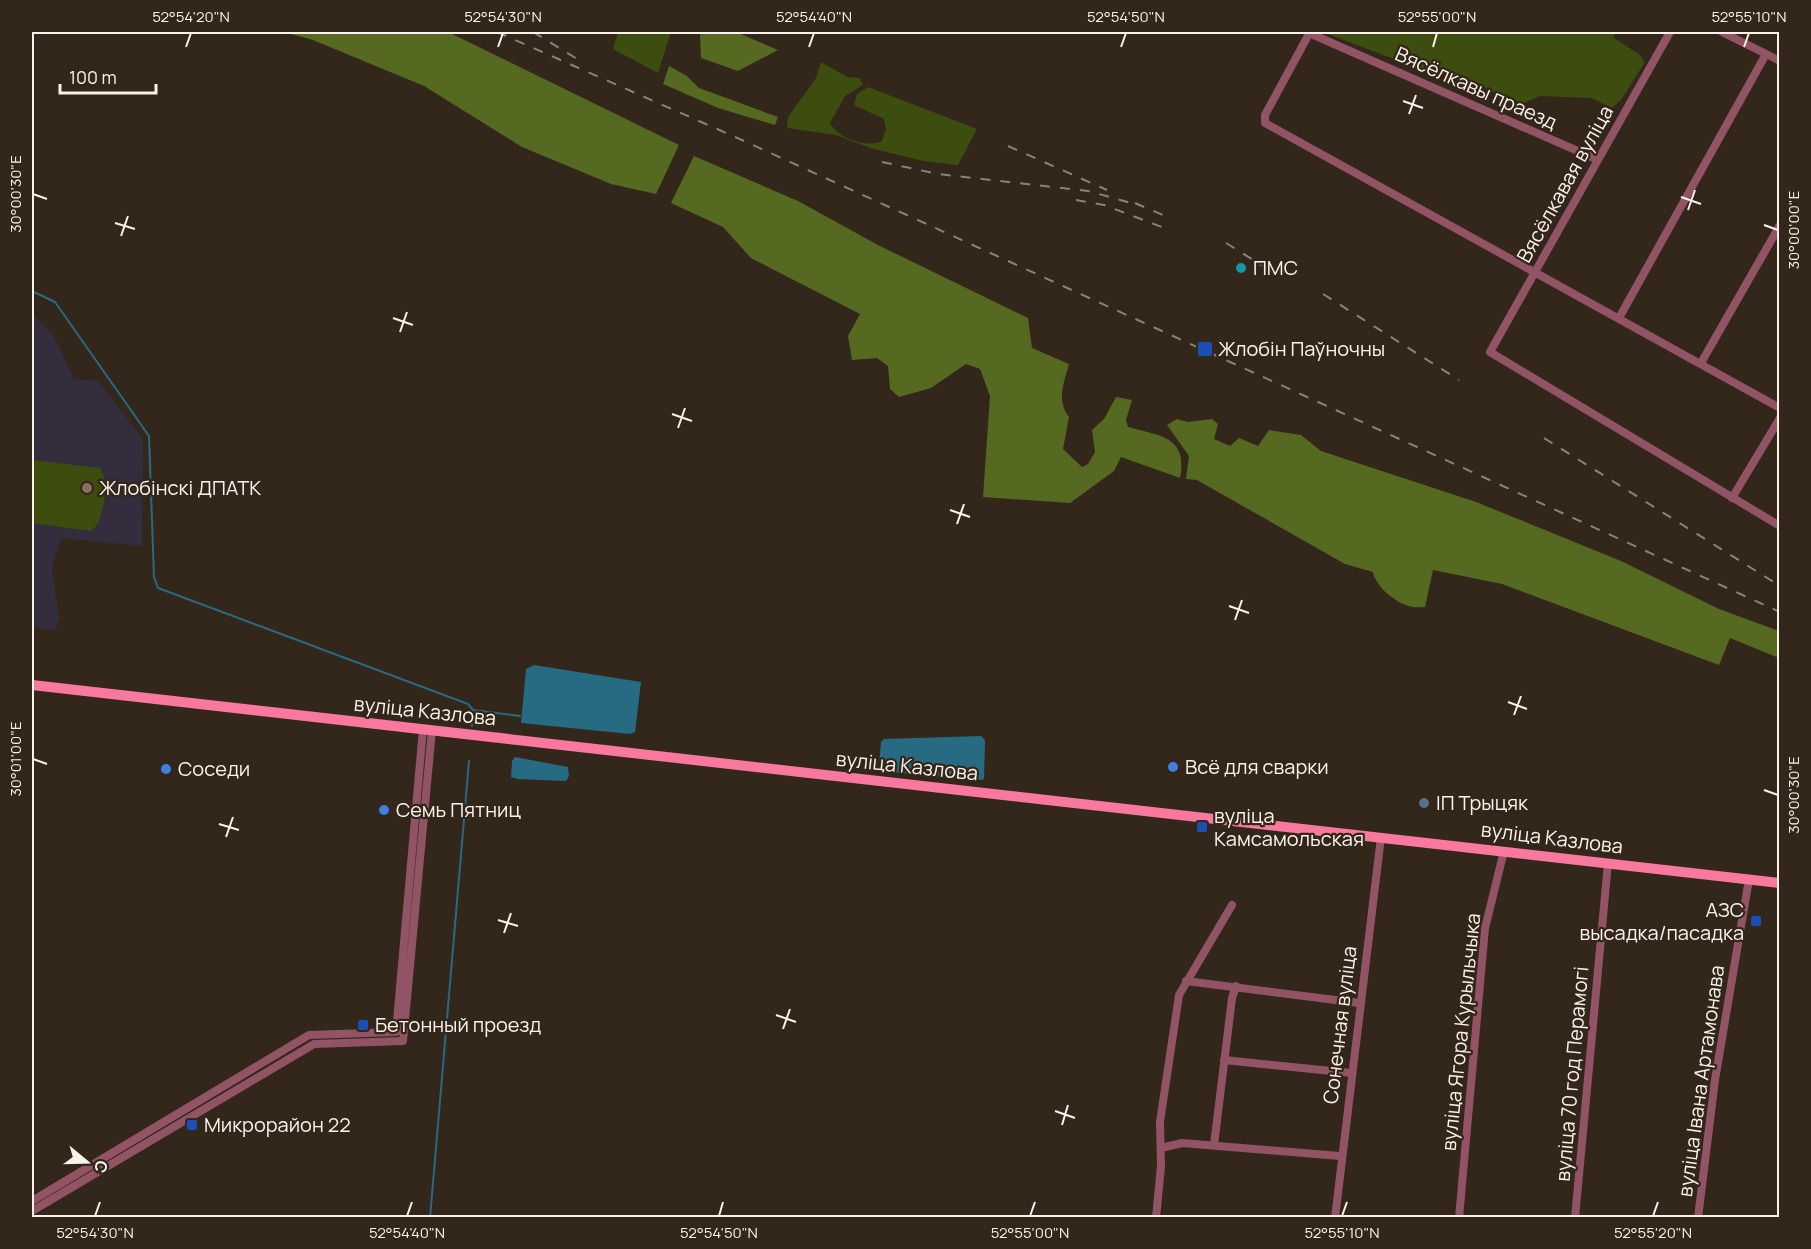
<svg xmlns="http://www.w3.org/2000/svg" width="1811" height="1249" viewBox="0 0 1811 1249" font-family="Manrope,sans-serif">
<rect width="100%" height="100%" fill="#33261b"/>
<!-- education -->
<path fill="#332d3e" d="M 32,313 L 55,338 L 74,379 L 98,381 L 143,439 L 142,546 L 61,538 L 52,568 L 59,618 L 56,629 L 32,629 Z"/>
<!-- green -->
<path fill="#3c4d0f" d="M 618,32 L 671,32 L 658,73 L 613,49 Z
M 1325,33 L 1615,32 L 1614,38 L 1640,55 L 1645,62 L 1621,100 L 1612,108 L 1591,98 L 1540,96 L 1524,103 L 1503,98 L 1474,81 L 1423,70 Z
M 821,62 L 847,77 L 860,78 L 863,85 L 845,96 L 830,123 C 839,139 864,147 881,142 L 886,130 L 884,119 L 854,105 L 857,94 L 868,87 L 977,129 L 958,165 L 923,161 L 870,148 L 836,135 L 787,128 L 788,117 L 816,78 Z
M 32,460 L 100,468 C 109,480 105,525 90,531 L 32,523 Z"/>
<!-- forest -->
<path fill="#556a20" d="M 284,32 L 448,32 L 679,145 L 656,194 L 611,184 L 522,147 L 424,86 L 313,40 Z
M 700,32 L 736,32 L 778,50 L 738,71 L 701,58 Z
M 669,66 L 687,76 L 699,88 L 778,117 L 775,125 L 718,108 L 663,84 Z
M 694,156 L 798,201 L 878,245 L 1028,318 L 1032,348 L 1069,364 C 1064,383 1056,400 1069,417 L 1063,449 L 1082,467 L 1088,464 L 1095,452 L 1092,430 L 1104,419 L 1116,397 L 1132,400 L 1126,420 L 1128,427 C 1160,436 1188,436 1180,478 L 1121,457 L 1114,471 L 1070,503 L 983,497 L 990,396 L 980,369 L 966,364 L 931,388 L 899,397 L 890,389 L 888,366 L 877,358 L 852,360 L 848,336 L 860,314 L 751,258 L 723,227 L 671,203 Z
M 1177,419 L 1188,422 L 1212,419 L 1218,424 L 1214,439 L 1230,446 L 1239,438 L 1258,446 L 1269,430 L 1301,435 L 1321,451 L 1476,502 L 1621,561 L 1719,609 L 1779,631 L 1779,658 L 1730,638 L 1719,665 L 1502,584 L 1433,570 L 1425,607 C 1420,607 1414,608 1409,606 C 1396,603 1375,586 1373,572 L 1345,564 L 1197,480 L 1186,479 L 1189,456 L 1167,425 Z"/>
<!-- water -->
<path fill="#276b83" d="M 534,665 L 641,682 L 635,732 L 630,734 L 521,723 L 526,669 Z
M 981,736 L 985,740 L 984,779 L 981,780 L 887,772 L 879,767 L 881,742 L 884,739 Z
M 515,757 L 568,767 L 569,776 L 566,781 L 518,779 L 511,777 L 512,761 Z"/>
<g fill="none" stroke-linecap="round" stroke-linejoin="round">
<!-- stream -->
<path stroke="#276b83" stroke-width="2" d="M 32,291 L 55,302 L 149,436 L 154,577 L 158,588 L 468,704 L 473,710 L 472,726
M 473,710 L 520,716
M 430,1218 L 469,761"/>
<!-- minor -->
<path stroke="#925464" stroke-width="8" d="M 1310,32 L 1265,115 L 1265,123 L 1780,408
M 1670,32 L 1490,352 L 1780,526
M 1722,32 L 1780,61
M 1309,33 L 1596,159
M 1619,318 L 1766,54
M 1701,363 L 1780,225
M 1732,498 L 1780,418
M 1186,981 L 1359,1003
M 1224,1060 L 1351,1073
M 1214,1145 L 1232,998 L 1236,986
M 1161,1148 L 1182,1143 L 1340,1156
M 32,1201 L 309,1035 L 396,1032 L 423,729
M 32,1211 L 314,1044 L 403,1041 L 432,730
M 1156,1218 L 1161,1166 L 1160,1122 L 1179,995 L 1232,905
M 1335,1218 L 1381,837
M 1459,1218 L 1485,928 L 1504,851
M 1575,1218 L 1608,863
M 1698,1218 L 1715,1080 L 1749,879"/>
<!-- major -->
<path stroke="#f9799e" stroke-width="10" d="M 32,685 L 1780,883"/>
<!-- rail -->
<path stroke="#8d8279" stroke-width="2" stroke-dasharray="10 10" stroke-linecap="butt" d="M 497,32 L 733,136 L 1780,612
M 533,32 L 579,60
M 1008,146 L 1107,190
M 882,162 L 938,174 L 1088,191 L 1142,206
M 1076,200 L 1104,205 L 1167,229
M 1135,203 L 1165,216
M 1226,243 L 1268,269
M 1323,294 L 1459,380
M 1544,438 L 1780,586"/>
</g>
<!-- ticks -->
<path fill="none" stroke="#fbf2ea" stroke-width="2" d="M 186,47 L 191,33M 498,47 L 503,33M 809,47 L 814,33M 1121,47 L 1126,33M 1433,47 L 1437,33M 1744,47 L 1749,33M 1403,101 L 1423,108M 1409,114 L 1416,95M 33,194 L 47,199M 1681,197 L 1701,204M 1688,210 L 1695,190M 115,223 L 135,229M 1764,225 L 1778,230M 121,236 L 128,216M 393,318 L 413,325M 400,332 L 407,312M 672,414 L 692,421M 678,428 L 685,408M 950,510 L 970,517M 957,524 L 964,504M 1229,606 L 1249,613M 1235,620 L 1242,600M 1508,702 L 1527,709M 1514,715 L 1521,696M 33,759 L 47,764M 1764,790 L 1778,795M 219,824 L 239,830M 226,837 L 233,817M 498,920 L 518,926M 504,933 L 511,913M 776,1015 L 796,1022M 783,1029 L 790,1009M 1055,1111 L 1075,1118M 1062,1125 L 1068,1105M 95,1216 L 100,1202M 407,1216 L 412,1202M 719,1216 L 723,1202M 1030,1216 L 1035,1202M 1342,1216 L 1347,1202M 1653,1216 L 1658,1202"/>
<!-- markers -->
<circle fill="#0f9aa8" stroke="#33261b" stroke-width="2" cx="1241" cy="268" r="6"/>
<g fill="#1a4fb4" stroke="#33261b" stroke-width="2">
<rect x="1197" y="341" width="16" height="16" rx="3"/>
<rect x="1196" y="821" width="12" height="12" rx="3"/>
<rect x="1750" y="915" width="12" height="12" rx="3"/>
<rect x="357" y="1019" width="12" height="12" rx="3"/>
<rect x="186" y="1119" width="12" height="12" rx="3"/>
</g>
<circle fill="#8d6e63" stroke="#33261b" stroke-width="2" cx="87" cy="488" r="6"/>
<g fill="#3f7fe0" stroke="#33261b" stroke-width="2">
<circle cx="1173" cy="767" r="6"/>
<circle cx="166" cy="769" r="6"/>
<circle cx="384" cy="810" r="6"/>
</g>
<circle fill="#5c6f8a" stroke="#33261b" stroke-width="2" cx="1424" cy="803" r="6"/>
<g text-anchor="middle" stroke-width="4.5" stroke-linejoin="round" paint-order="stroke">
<!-- street labels -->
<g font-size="20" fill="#fbf2ea" stroke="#33261b">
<text transform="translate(1476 88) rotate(24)" y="7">Вясёлкавы праезд</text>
<text transform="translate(1565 184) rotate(-61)" y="7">Вясёлкавая вуліца</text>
<text transform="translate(425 711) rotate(6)" y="7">вуліца Казлова</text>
<text transform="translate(907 766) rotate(6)" y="7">вуліца Казлова</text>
<text transform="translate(1552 838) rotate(7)" y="7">вуліца Казлова</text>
<text transform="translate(1340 1025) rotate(-83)" y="7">Сонечная вуліца</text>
<text transform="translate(1461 1032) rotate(-84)" y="7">вуліца Ягора Курыльчыка</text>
<text transform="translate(1572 1074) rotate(-85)" y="7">вуліца 70 год Перамогі</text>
<text transform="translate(1701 1081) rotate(-82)" y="7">вуліца Івана Артамонава</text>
</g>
<!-- poi labels -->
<g font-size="20" fill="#fbf2ea" stroke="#33261b" text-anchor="start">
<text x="1253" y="275">ПМС</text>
<text x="1218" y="356">Жлобін Паўночны</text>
<text x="99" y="495">Жлобінскі ДПАТК</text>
<text x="1185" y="774">Всё для сварки</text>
<text x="178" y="776">Соседи</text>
<text x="1436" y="810">ІП Трыцяк</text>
<text x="396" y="817">Семь Пятниц</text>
<text x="1214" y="823">вуліца<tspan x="1214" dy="23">Камсамольская</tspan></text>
<text x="1744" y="917" text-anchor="end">АЗС<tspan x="1744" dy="23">высадка/пасадка</tspan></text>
<text x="375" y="1032">Бетонный проезд</text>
<text x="204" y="1132">Микрорайон 22</text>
</g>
</g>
<!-- border -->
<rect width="1811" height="1249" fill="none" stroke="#33261b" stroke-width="66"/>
<!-- north arrow -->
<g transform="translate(87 1162) rotate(109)" stroke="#33261b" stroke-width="4.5" paint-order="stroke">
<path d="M0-4.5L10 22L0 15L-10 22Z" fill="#fbf2ea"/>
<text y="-9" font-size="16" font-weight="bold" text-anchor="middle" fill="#fbf2ea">С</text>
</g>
<!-- scale -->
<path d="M60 84v9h96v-9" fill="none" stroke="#fbf2ea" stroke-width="3"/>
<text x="69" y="84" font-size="18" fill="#fbf2ea" stroke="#33261b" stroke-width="4.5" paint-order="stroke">100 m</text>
<rect x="33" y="33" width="1745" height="1183" fill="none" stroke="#fbf2ea" stroke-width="2"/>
<g font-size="15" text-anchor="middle" fill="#fbf2ea">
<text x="191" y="22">52°54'20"N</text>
<text x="503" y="22">52°54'30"N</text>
<text x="814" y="22">52°54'40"N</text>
<text x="1126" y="22">52°54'50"N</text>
<text x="1437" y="22">52°55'00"N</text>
<text x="1749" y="22">52°55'10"N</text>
<text transform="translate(16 194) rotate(-90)" y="5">30°00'30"E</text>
<text transform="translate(1794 230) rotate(-90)" y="5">30°00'00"E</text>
<text transform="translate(16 759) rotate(-90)" y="5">30°01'00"E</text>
<text transform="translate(1794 795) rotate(-90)" y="5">30°00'30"E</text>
<text x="95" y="1238">52°54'30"N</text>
<text x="407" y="1238">52°54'40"N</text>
<text x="719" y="1238">52°54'50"N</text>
<text x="1030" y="1238">52°55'00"N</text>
<text x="1342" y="1238">52°55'10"N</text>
<text x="1653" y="1238">52°55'20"N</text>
</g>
</svg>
